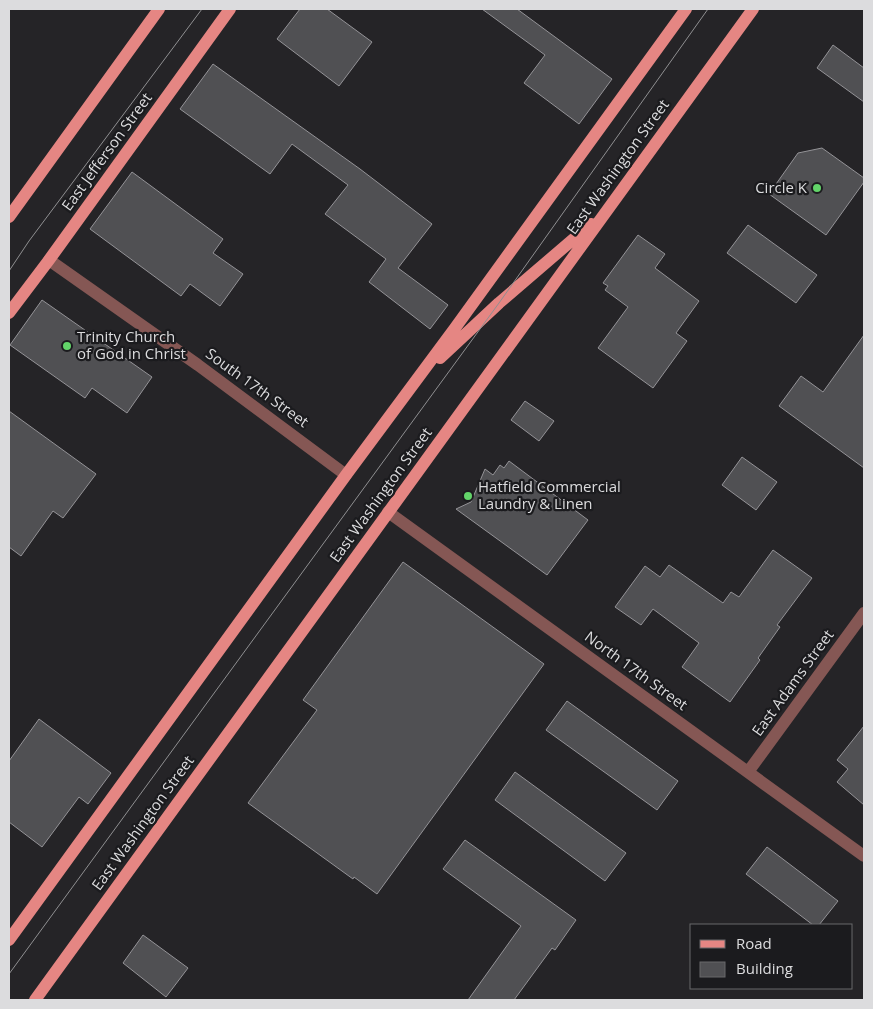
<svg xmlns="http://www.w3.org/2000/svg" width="873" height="1009" viewBox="0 0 873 1009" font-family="'Open Sans',sans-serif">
<rect width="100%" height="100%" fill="#252427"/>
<!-- building -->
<path fill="#505053" stroke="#949397" d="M 300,9 L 327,9 L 372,42 L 339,86 L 277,39 Z
M 482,9 L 517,9 L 612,79 L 579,124 L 524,83 L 545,55 Z
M 833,45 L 864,68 L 864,102 L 817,68 Z
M 213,64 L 360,169 L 432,224 L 398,268 L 448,305 L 430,329 L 369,282 L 386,259 L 325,214 L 348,185 L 292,144 L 270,174 L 180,109 Z
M 822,148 L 864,178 L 864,182 L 826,235 L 769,194 L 798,153 Z
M 132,172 L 223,239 L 213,253 L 243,274 L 220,306 L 190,284 L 181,296 L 90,229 Z
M 748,225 L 817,275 L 796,303 L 727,253 Z
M 638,235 L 665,254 L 655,268 L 699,301 L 676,333 L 687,341 L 653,388 L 598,348 L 628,307 L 605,290 L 608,286 L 603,283 Z
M 42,300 L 152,377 L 127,413 L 92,388 L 85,398 L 10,345 Z
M 864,335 L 864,468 L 779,406 L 801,376 L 823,392 Z
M 525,401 L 554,421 L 539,441 L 511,420 Z
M 9,411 L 96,474 L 63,518 L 53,511 L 21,556 L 9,547 Z
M 742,457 L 777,482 L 756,510 L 722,485 Z
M 509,461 L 588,520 L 547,575 L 456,509 L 471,502 L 485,469 L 493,475 L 500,465 L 504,468 Z
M 773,550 L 812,578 L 777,625 L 780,627 L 758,658 L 760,660 L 730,702 L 682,667 L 699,643 L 653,609 L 641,625 L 615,607 L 645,566 L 660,577 L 669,565 L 723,603 L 731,592 L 739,597 Z
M 403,562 L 544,664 L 377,894 L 354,877 L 353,879 L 248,803 L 317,710 L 303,700 Z
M 567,701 L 678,781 L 657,810 L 546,730 Z
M 39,719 L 111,773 L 88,804 L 79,797 L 42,847 L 9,822 L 9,761 Z
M 864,726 L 864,805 L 837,782 L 848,769 L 837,760 Z
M 515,772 L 626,853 L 605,881 L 495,800 Z
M 465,840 L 576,920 L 555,950 L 552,948 L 514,1000 L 468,1000 L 521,926 L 443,869 Z
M 767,847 L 838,901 L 819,925 L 813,925 L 746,874 Z
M 143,935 L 188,968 L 166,997 L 123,963 Z"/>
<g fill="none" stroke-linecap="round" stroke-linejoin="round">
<!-- street -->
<path stroke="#855754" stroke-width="12" d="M 49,260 L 198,365 L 346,475
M 388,512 L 864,856
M 748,772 L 864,613"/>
<!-- primary -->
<path stroke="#e58683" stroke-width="12" d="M 9,217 L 159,9
M 9,313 L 49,260 L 230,9
M 440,358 L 499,303 L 591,224
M 9,940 L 346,475 L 455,328 L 686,9
M 35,1000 L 753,9"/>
<!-- tram -->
<path stroke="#8f8f91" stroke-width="1" d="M 9,271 L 29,241 L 202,9
M 9,974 L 499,303 L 708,9"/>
</g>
<!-- markers -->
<g fill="#62d469" stroke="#1b1b1e" stroke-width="2">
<circle cx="817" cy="188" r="5"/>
<circle cx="67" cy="346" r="5"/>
<circle cx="468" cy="496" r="5"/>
</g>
<g text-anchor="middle" stroke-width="4.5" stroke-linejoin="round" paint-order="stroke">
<!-- street labels -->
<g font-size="15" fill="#dcdcde" stroke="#1b1b1e">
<text transform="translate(107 152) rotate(-54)" y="5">East Jefferson Street</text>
<text transform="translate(618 167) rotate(-54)" y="5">East Washington Street</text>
<text transform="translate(257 388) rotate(36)" y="5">South 17th Street</text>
<text transform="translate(381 495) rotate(-54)" y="5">East Washington Street</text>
<text transform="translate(636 671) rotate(36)" y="5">North 17th Street</text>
<text transform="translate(793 683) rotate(-54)" y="5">East Adams Street</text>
<text transform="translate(143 823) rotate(-54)" y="5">East Washington Street</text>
</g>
<!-- poi labels -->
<g font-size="15" fill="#dcdcde" stroke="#1b1b1e" text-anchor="start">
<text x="807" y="193" text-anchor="end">Circle K</text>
<text x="77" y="342">Trinity Church<tspan x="77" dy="17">of God in Christ</tspan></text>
<text x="478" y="492">Hatfield Commercial<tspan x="478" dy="17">Laundry &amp; Linen</tspan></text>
</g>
</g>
<!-- border -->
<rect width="873" height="1009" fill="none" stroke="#dcdcde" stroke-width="20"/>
<!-- legend -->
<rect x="690" y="924" width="162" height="65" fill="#1b1b1e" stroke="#68686b"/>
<rect x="700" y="940" width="25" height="8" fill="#e58683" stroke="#68686b"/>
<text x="736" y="949" font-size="15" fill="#dcdcde">Road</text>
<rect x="700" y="962" width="25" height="15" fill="#505053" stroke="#68686b"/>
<text x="736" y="974" font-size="15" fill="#dcdcde">Building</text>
</svg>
